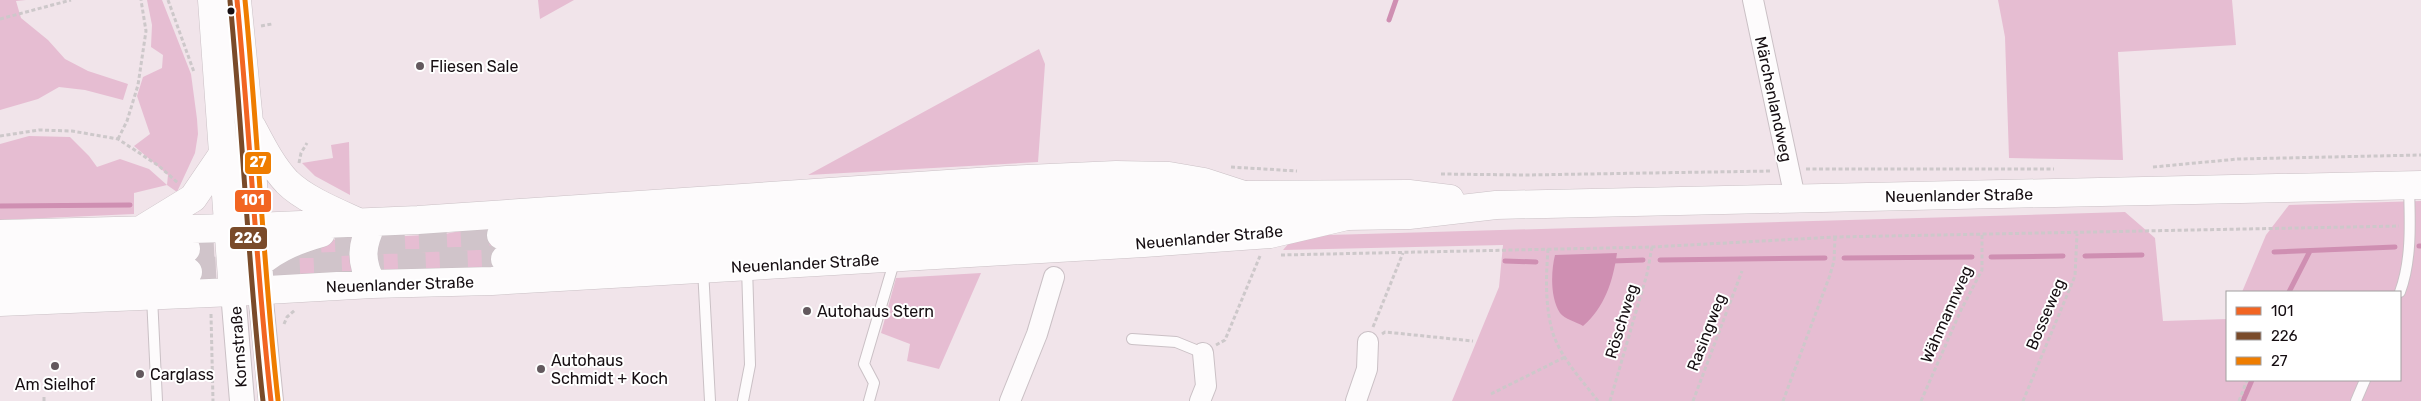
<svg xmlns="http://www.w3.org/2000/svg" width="2421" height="401" viewBox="0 0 2421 401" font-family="Rubik,sans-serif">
<rect width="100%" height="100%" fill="#f1e4ea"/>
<!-- green -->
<path fill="#e6bdd2" d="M 0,0 L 26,0 L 16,1 L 21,18 L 48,40 L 65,59 L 88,71 L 128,84 L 123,100 L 85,90 L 59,87 L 38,99 L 0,110 Z
M 147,0 L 162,0 L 191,74 L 197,119 L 198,134 L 195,153 L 177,192 L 167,185 L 134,193 L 134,214 L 0,220 L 0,144 L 29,136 L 70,137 L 89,156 L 97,167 L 120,159 L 149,169 L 167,185 L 168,175 L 134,146 L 150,134 L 137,96 L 143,77 L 162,68 L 163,55 L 151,47 L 152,25 Z
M 538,0 L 574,0 L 540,19 Z
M 1998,0 L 2232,0 L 2236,45 L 2118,52 L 2123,160 L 2009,158 L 2005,37 Z
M 1039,49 L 1045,64 L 1038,162 L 808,175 Z
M 349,142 L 350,195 L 315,176 L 302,163 L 333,158 L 331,145 Z
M 2421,201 L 2421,401 L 1452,401 L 1499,287 L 1503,245 L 1283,250 L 1295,236 L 2125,212 L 2155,238 L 2163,321 L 2227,319 L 2227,380 L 2400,380 L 2400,292 L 2242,292 L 2266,235 L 2289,205 Z
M 499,223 L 502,268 L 385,273 L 378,269 L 373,251 L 378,243 L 386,237 L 445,234 Z
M 357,239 L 358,275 L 311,276 L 297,273 L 295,249 L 324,240 Z
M 981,273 L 939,369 L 907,361 L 910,344 L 881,333 L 896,278 Z"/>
<!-- water -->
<path fill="#cf8fb2" d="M 1617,253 C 1613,281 1605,307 1583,326 C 1577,322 1564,319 1560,313 C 1550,298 1551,271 1555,255 Z"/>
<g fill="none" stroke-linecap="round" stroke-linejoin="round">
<!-- stream -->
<path stroke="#cf8fb2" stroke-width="5" d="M 1389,20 L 1396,0
M 0,206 L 130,205
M 2419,246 L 2421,246
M 2274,252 L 2395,247
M 2085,256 L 2142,255
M 1991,257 L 2063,256
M 1844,258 L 1972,257
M 1660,260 L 1825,258
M 1505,261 L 1536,262
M 1611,261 L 1643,260
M 2289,292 L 2310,251
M 2243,401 L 2252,380"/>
<!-- trunk-tunnel -->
<path stroke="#d0c4ca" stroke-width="28" stroke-dasharray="28 14" stroke-linecap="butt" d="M 293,244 L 501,235
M 186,249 L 252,246
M 188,272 L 505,259"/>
<!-- service casing -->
<g stroke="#cac0c5" stroke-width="12">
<path id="service" d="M 703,269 L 710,401
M 2400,292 C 2412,260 2410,221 2409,187
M 152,297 L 157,401
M 1132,339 L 1176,342 L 1203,353
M 743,401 L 750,365 L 747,267
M 869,401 L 874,383 L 864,364 L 895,259
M 2356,401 L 2365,380"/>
</g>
<!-- minor casing -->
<g stroke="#cac0c5" stroke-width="22">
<path id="minor" d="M 1753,0 L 1795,198
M 1010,401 L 1037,334 L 1054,277
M 1200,401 L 1206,386 L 1203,353
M 1356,401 L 1367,369 L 1368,342"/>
</g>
<!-- tertiary casing -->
<g stroke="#cac0c5" stroke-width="26">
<path id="tertiary" d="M 260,291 L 271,401
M 233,292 L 242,401"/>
</g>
<!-- primary casing -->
<g stroke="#cac0c5" stroke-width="29">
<path id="primary" d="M 212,0 L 233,292
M 237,0 L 249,122 L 260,291
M 252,127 C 262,146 272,166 287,182 C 304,199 336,212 358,222
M 229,228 L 418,220 L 1007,180 L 1116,175 L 1169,176 L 1204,182 L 1244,195 L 1409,194 L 1450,199
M 249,273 C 269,251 293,241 321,233
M 372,284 C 360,261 361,245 373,222
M 233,292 L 372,284 L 492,281 L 1144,243 L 1270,234 L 1347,216 L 1409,215 L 1496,205 L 2421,185"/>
</g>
<!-- trunk casing -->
<g stroke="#cac0c5" stroke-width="29">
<path id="trunk" d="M 144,228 L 193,198 L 223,154
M 0,234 L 229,228
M 501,235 L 738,222 L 1130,195 L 1244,195
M 0,255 L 186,249
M 505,259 L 740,245 L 971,228 L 1135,220 L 1347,216
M 0,279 L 188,272
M 0,302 L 233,292"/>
</g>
<!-- path -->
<path stroke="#cdc8ca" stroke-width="3" stroke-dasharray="4 2.5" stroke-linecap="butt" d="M 168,0 L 194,72
M 0,19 L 71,0
M 261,26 L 272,24
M 0,136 L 39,130 L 72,131 L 118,139 L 159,166 L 178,183
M 118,139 L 127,121 L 138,85 L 146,31 L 141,0
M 299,163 L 301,153 L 307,143
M 1231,167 L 1297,171
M 2153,167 L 2238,159 L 2421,155
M 1806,169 L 2054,169
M 1441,174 L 1526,175 L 1772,171
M 1548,249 C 1546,276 1545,304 1552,330 C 1559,356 1582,380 1598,401
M 1281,255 L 1652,247 L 1835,237 L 2399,226
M 211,314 L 213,401
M 284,324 L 287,317 L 295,310
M 1373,327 L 1403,253
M 1382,334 L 1385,332 L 1473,341
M 1216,345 L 1225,340 L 1260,256
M 1491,394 L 1565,357
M 44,397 L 44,401
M 1610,401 L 1647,274 L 1652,247
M 1693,401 L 1742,271
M 1783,401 L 1830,275 L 1834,261 L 1835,237
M 1921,401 L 1961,310 L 1982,270 L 1982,235
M 2023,401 L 2075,276 L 2077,234
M 2239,401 L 2247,380"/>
<!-- service -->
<use href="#service" stroke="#fdfbfc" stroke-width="10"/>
<!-- minor -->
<use href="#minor" stroke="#fdfbfc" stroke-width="20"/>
<!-- tertiary -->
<use href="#tertiary" stroke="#fdfbfc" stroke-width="24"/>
<!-- primary -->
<use href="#primary" stroke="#fdfbfc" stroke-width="28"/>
<!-- trunk -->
<use href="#trunk" stroke="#fdfbfc" stroke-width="28"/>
<!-- bus-1 casing -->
<g stroke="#fff" stroke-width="9">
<path id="bus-1" d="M 237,0 C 250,134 256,268 271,401"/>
</g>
<!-- bus-2 casing -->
<g stroke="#fff" stroke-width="9">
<path id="bus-2" d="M 230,1 C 243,134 248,268 263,401"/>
</g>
<!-- bus-3 casing -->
<g stroke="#fff" stroke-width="9">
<path id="bus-3" d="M 245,0 C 258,133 263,267 278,400"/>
</g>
<!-- bus-1 -->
<use href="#bus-1" stroke="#f26522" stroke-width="5"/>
<!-- bus-2 -->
<use href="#bus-2" stroke="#7a4b2a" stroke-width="5"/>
<!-- bus-3 -->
<use href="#bus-3" stroke="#ef7d00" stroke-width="5"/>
</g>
<!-- markers -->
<circle fill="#160e12" stroke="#fff" stroke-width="2" cx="231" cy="11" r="4.5"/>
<g fill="#63595e" stroke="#fff" stroke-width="2">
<circle cx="420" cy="66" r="5"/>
<circle cx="807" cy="311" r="5"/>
<circle cx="55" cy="366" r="5"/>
<circle cx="541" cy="369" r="5"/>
<circle cx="140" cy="374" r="5"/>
</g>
<g text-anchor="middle" stroke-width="4" stroke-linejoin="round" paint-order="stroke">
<!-- poi labels -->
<g font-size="16" fill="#160e12" stroke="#fff" text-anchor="start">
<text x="430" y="72">Fliesen Sale</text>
<text x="817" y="317">Autohaus Stern</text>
<text x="551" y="366">Autohaus<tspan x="551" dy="18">Schmidt + Koch</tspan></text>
<text x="150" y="380">Carglass</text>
<text x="55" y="390" text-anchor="middle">Am Sielhof</text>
</g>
<!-- street labels -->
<g font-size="16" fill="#160e12" stroke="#fff">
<text transform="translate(1774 99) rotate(78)" y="6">Märchenlandweg</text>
<text transform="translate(1959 195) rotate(-1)" y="6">Neuenlander Straße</text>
<text transform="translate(1209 237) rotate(-5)" y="6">Neuenlander Straße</text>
<text transform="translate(805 263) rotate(-3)" y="6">Neuenlander Straße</text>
<text transform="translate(400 284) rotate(-2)" y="6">Neuenlander Straße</text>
<text transform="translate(1946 314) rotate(-66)" y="6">Wähmannweg</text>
<text transform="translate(2045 314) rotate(-67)" y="6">Bosseweg</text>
<text transform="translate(1621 321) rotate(-73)" y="6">Röschweg</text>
<text transform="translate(1706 332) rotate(-69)" y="6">Rasingweg</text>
<text transform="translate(238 347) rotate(-94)" y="6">Kornstraße</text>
</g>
</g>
<g stroke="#fff" stroke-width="2">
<rect x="244" y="151" width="28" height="24" rx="5" fill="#ef7d00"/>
<rect x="234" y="189" width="38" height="24" rx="5" fill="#f26522"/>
<rect x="229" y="226" width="39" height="24" rx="5" fill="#7a4b2a"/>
</g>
<g font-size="14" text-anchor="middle" font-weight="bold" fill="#fff">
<text x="258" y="167">27</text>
<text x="253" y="205">101</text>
<text x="248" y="243">226</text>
</g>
<!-- legend -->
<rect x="2226" y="291" width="175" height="90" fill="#ffffff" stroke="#a29fa0"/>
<rect x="2236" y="307" width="25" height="8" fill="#f26522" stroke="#a29fa0"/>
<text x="2271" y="316" font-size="15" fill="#160e12">101</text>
<rect x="2236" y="332" width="25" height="8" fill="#7a4b2a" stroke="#a29fa0"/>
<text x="2271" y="341" font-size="15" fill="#160e12">226</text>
<rect x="2236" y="357" width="25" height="8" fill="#ef7d00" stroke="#a29fa0"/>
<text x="2271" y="366" font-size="15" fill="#160e12">27</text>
</svg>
